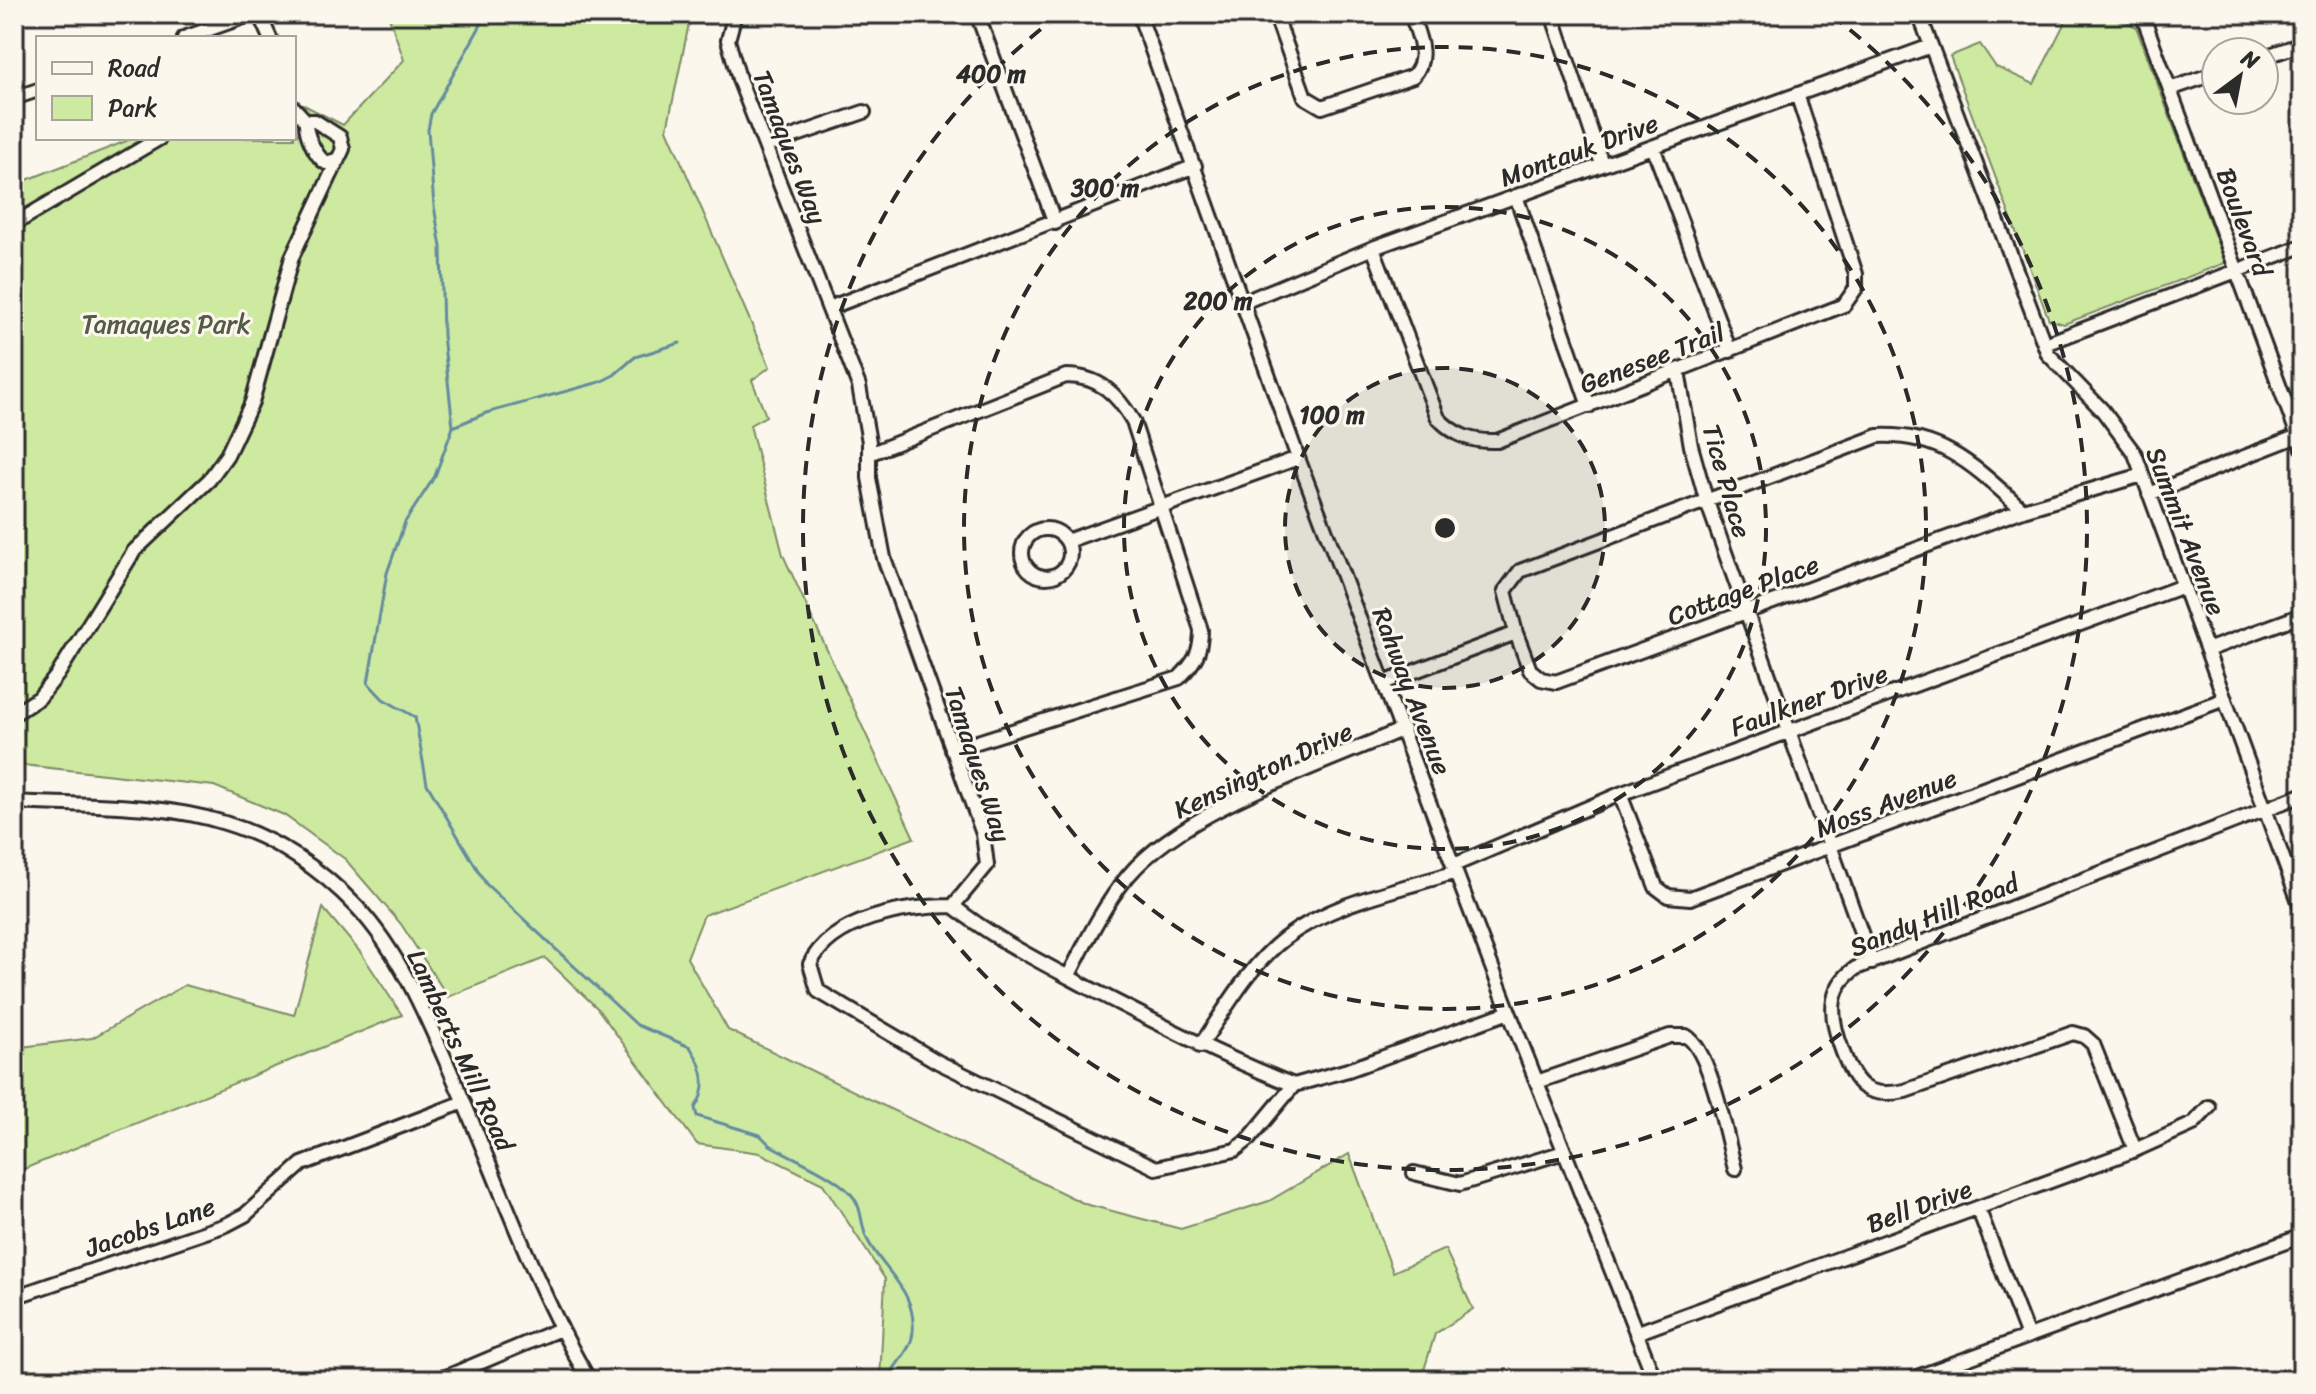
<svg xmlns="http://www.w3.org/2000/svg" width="2316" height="1394" viewBox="0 0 2316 1394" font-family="Sriracha,sans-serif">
<rect width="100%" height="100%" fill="#fbf7ec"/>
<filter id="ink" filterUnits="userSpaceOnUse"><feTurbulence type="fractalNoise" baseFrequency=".0125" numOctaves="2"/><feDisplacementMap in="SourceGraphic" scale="16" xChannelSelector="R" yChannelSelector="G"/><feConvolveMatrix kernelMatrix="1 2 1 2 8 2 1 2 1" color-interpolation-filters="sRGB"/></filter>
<g filter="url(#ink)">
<!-- green -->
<path fill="#ceeaa1" stroke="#7c8a66" stroke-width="2" d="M 388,14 L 691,14 L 667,129 L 770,367 L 752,380 L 766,416 L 750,425 L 783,555 L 914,838 L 704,915 L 687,958 L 728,1030 L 1085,1204 L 1181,1229 L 1269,1201 L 1349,1154 L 1393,1272 L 1445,1249 L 1473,1309 L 1435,1334 L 1421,1380 L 880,1380 L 885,1279 L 823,1184 L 760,1153 L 697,1144 L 597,1008 L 545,958 L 448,997 L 401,924 L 345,859 L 284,815 L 214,786 L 14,764 L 14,185 L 134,138 L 294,138 L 294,100 L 343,125 L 404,60 Z
M 2069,14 L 2114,14 L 2136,27 L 2225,263 L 2064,324 L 2049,320 L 1950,56 L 1980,44 L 1996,67 L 2034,84 Z
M 323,908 L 361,953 L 402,1015 L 14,1173 L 14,1048 L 92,1038 L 185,985 L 294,1015 Z"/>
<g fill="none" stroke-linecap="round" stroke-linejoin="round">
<!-- stream -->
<path stroke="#648b9e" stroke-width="3" d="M 487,14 L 431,114 L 428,130 L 434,206 L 441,247 L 443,335 L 453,427 L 435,476 L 405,522 L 387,573 L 368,683 L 383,699 L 415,717 L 427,784 L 486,884 L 637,1025 L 690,1047 C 704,1067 709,1087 695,1108 L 697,1116 L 760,1135 L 770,1145 C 792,1158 833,1174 850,1193 C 863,1206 860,1224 867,1239 C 882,1270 916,1289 913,1331 C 912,1351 895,1362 888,1380
M 453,427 L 486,413 L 600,382 L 614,375 L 635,357 L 680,343"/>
<!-- minor casing -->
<g stroke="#2b2b2b" stroke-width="18">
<path id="minor" d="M 259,14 L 270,38
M 735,14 L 728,40 L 740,82 L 859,386 L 869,442 L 869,478 L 884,558 L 983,834 L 987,865 L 953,906 C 906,906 832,918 810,964 L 818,991 L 938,1062 L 1156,1168 L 1235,1150 L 1249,1139 L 1294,1085
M 977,14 L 1055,223
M 1139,14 L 1298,458 L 1509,1012 L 1655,1380
M 1275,14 L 1305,97 L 1322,107 L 1413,76 C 1430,58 1418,35 1411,14
M 1552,14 L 1602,164
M 1919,14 L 2048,354 L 2103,411 L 2135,454 L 2302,910
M 2142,14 L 2302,447
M 184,38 L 252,14
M 2264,57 L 2302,44
M 2170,89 L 2216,73
M 14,98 L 38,90
M 294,108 L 306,121 C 305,133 315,156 326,163 L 336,160
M 765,146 L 864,112
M 1653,147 L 1730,351
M 1516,196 L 1589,406
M 14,224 L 160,138
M 1373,248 L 1438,418 C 1455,436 1472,442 1497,441 L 1844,305 L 1856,288 L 1856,274 L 1797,94
M 1244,302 L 1373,248 L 1931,46
M 829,308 L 1195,166
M 2045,344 L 2302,246
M 1678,371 L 1691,446 L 1706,499 L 1872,963
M 869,454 L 1066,376 C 1099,376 1117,394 1133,421 L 1201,630 C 1201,652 1195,662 1179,678 L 952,750
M 2149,494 L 2298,436
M 2023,510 C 1977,469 1944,433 1878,436 L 1520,571 L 1505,591 L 1516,633 L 1530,670 L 1541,679 L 1556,682 L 2023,510 L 2142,475
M1022 553a24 24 0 1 1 48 0a24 24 0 1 1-48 0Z
M 1067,541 L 1298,458
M 2207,650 L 2302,615
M 1386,682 L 1516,633
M 14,714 L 39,698 L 58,674 L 134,551 L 209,480 L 227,455 L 252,402 L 292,257 L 343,149 L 340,137 L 315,121 L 306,121
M 1620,794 L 1656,887 L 1668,896 L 1690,898 L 2225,699
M 14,802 C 83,806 159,802 225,823 C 275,838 321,869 357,907 C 400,953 427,1018 452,1075 C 497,1177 533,1284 589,1380
M 1454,865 L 1620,794 L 2183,586
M 953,906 C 994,939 1043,963 1089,988 C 1157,1023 1223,1057 1294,1085
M 1068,977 C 1086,942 1103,906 1128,876 C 1184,809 1322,765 1403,729
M 1200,1046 C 1225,1010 1249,966 1284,939 C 1332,902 1399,890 1456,872
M 1537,1082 L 1670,1036 L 1686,1036 C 1711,1050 1727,1140 1735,1169
M 1294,1085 L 1348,1070 L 1509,1012
M 2135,1150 L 2093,1044 L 2084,1036 L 2073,1033 L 1905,1091 C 1866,1099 1855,1085 1842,1050 C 1831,1020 1825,989 1856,968 L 2302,795
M 1414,1173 L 1460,1184 L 1564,1152
M 1978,1208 L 2027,1334
M 14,1297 L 226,1225 L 245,1215 L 302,1164 L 464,1102
M 1636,1333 L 2135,1150 L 2193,1124 L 2209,1107
M 439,1380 L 560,1329
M 1909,1380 L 2302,1236"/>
</g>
<!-- minor -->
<use href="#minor" stroke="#fbf7ec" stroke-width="12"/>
</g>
</g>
<!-- distance rings -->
<circle cx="1445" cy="528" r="160" fill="#2b2b2b" fill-opacity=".12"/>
<g fill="none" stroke="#2b2b2b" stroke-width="4" stroke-dasharray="14 10">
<circle cx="1445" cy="528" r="160"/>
<circle cx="1445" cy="528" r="321"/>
<circle cx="1445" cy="528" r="481"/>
<path d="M1831 15A642 642 0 1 1 1059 15"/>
</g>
<g text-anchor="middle" stroke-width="6" stroke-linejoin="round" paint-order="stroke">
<!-- street labels -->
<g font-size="26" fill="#2b2b2b" stroke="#fbf7ec">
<text transform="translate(790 147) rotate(69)" y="9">Tamaques Way</text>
<text transform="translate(1579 150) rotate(-20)" y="9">Montauk Drive</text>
<text transform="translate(2244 222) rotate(70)" y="9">Boulevard</text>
<text transform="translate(1652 358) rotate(-21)" y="9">Genesee Trail</text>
<text transform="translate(1727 481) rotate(74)" y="9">Tice Place</text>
<text transform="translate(2186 531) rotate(69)" y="9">Summit Avenue</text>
<text transform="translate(1743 590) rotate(-20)" y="9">Cottage Place</text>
<text transform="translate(1412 691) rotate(69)" y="9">Rahway Avenue</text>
<text transform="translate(1809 700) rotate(-20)" y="9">Faulkner Drive</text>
<text transform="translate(978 764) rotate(72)" y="9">Tamaques Way</text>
<text transform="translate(1263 770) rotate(-25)" y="9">Kensington Drive</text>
<text transform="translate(1886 803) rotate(-21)" y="9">Moss Avenue</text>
<text transform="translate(1934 915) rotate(-22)" y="9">Sandy Hill Road</text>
<text transform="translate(461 1050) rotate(65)" y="9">Lamberts Mill Road</text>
<text transform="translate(1919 1206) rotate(-20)" y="9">Bell Drive</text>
<text transform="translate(150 1227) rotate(-19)" y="9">Jacobs Lane</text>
</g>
<!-- park labels -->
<g font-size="26" fill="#545b48" stroke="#fbf7ec">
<text x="166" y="333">Tamaques Park</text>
</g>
</g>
<circle cx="1445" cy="528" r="12" fill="#2b2b2b" stroke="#fbf7ec" stroke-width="4"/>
<g font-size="24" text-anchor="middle" font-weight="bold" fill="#2b2b2b" stroke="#fbf7ec" stroke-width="6" stroke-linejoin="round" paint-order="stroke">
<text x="991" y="82">400 m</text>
<text x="1105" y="196">300 m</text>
<text x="1218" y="309">200 m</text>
<text x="1332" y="423">100 m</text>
</g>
<!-- margin -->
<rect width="2316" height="1394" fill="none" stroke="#fbf7ec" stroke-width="48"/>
<rect x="24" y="24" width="2268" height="1346" fill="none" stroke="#2b2b2b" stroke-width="3" filter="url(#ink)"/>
<!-- legend -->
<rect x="36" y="36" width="260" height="104" fill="#fbf7ec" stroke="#a8a59f" stroke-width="2"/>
<rect x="52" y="62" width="40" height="12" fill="#fbf7ec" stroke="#a8a59f" stroke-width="2"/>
<text x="108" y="76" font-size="24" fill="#2b2b2b">Road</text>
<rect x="52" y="96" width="40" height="24" fill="#ceeaa1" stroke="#a8a59f" stroke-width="2"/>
<text x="108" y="116" font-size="24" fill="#2b2b2b">Park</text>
<!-- north arrow -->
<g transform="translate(2240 76) rotate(32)"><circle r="38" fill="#fbf7ec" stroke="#a8a59f" stroke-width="2"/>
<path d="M0-6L14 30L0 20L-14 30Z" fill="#2b2b2b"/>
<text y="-12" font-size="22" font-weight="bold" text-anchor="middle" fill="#2b2b2b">N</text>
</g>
</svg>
